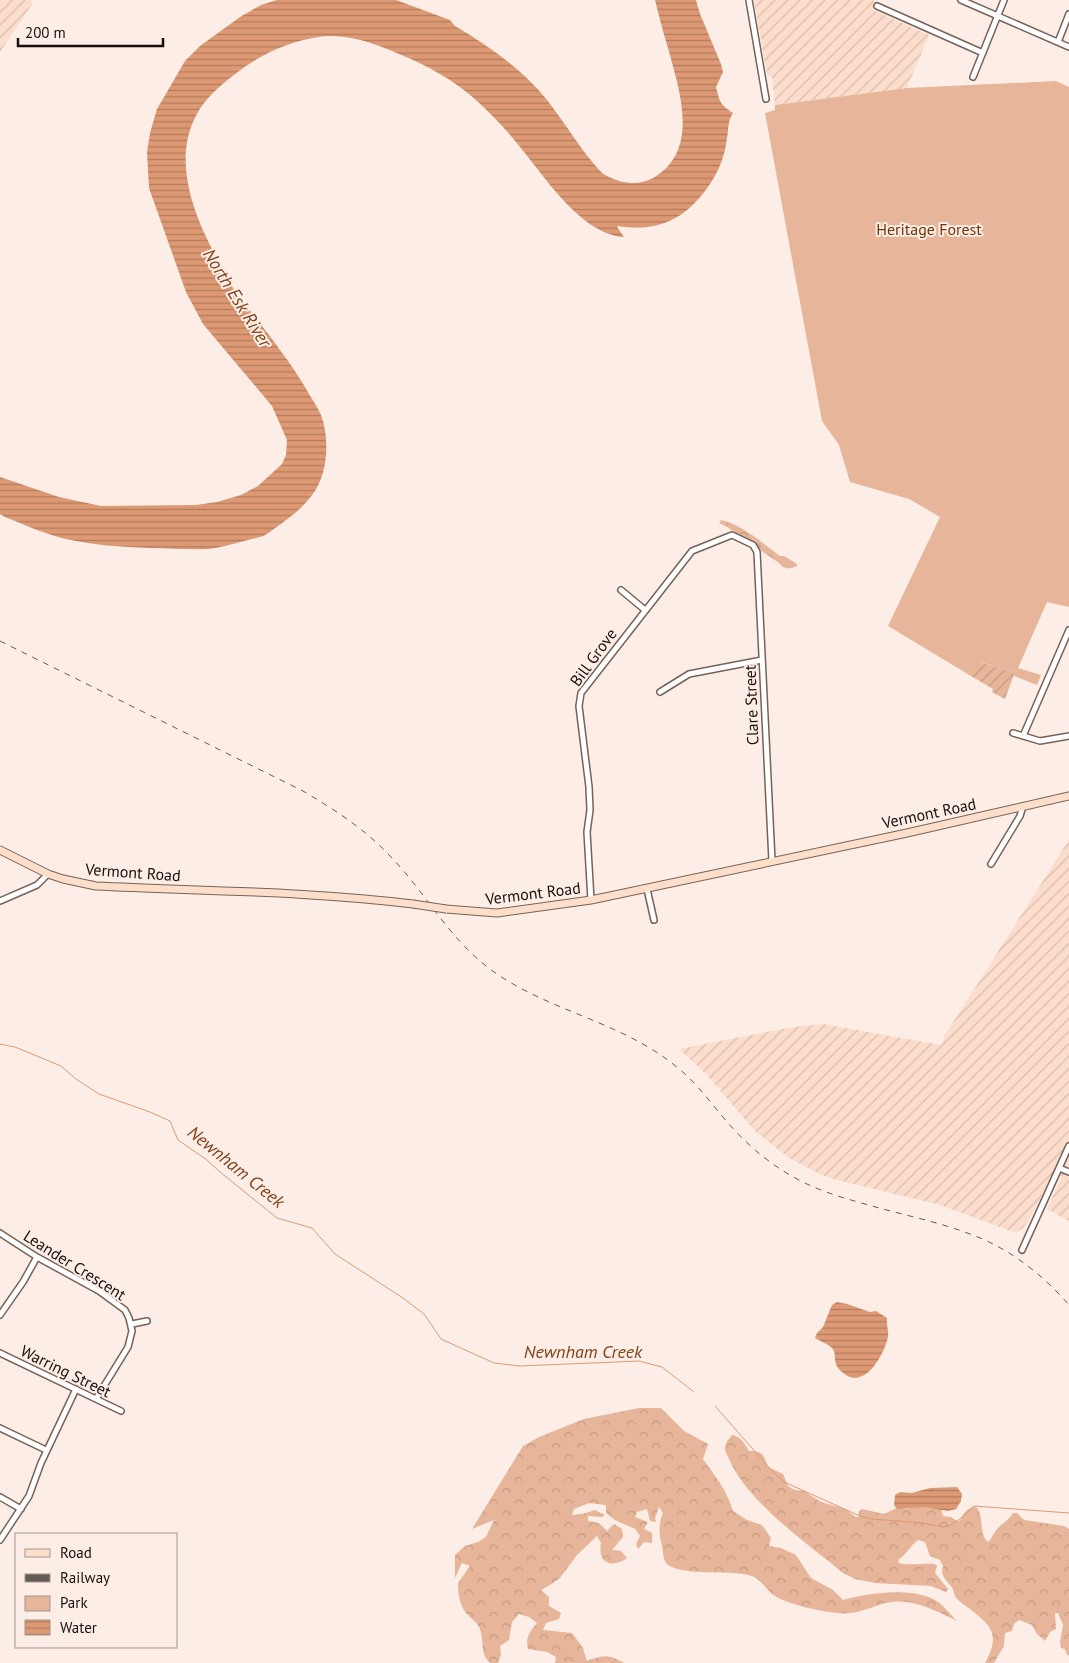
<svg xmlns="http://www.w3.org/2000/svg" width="1069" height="1663" viewBox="0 0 1069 1663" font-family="'PT Sans',sans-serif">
<defs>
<pattern id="industrial-furrows" width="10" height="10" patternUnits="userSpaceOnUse" patternTransform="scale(1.25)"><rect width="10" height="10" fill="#fcddcc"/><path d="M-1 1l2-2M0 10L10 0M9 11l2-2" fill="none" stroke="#d7bcae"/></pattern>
<pattern id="forest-crowns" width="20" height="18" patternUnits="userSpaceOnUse" patternTransform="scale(1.25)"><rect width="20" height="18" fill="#e7b599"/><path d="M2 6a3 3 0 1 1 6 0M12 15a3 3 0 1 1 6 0" fill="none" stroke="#c59a82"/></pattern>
<pattern id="garden-furrows" width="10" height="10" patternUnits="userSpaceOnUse" patternTransform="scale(1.25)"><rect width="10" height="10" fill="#e7b599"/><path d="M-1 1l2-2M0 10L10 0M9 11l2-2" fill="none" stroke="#c59a82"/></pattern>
<pattern id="water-rules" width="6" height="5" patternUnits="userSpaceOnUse" patternTransform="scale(1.25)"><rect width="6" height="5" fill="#dd9973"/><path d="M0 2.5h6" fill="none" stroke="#b27b5d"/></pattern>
</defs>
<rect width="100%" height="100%" fill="#fceee6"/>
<!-- industrial -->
<path fill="url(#industrial-furrows)" d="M 0,0 L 31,0 L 33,3 L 0,52 Z
M 754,0 L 874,0 L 873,10 L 929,35 L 907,88 L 775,105 L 772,77 L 767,74 Z
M 1069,840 L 1069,1221 L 1047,1209 L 1062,1176 L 1053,1173 L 1030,1218 L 1023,1228 L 1016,1233 L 940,1205 L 833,1179 L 820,1174 L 789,1158 L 754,1130 L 705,1073 L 679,1049 L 792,1027 L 823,1024 L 941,1045 L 945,1035 Z"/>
<!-- green -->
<path fill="#e7b599" d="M 1056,81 L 1069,87 L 1069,607 L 1047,602 L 1018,668 L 1041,675 L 1037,685 L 1014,676 L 1015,672 L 980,662 L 971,676 L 888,626 L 940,517 L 909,499 L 850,482 L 839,445 L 822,421 L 765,113 L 775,110 L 775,105 L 907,88 Z"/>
<!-- forest -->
<path fill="url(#forest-crowns)" d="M 721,520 C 741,524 764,544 780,556 L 784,556 L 797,564 L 797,566 C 789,570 784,569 779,563 L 727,527 L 719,523 Z
M 639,1408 L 661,1408 L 684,1431 L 708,1444 L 703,1459 C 715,1476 727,1490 733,1511 L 747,1520 L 762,1525 L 771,1538 L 769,1546 L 781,1548 L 796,1555 L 811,1578 L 833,1590 L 843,1600 C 867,1593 916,1586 938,1602 C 945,1607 951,1615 957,1621 C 938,1612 915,1599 892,1602 C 873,1604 860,1616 837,1613 C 819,1611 790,1605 775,1596 C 767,1591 761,1579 752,1576 C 734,1569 673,1578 665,1561 C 663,1557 663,1550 662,1546 C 659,1532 658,1526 663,1513 L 659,1507 L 655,1518 L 656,1522 L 650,1521 L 647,1509 L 637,1512 L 635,1517 L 648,1522 L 644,1529 L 652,1533 L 652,1543 L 644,1542 L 638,1549 L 636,1544 L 640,1536 L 635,1529 L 615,1520 L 606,1513 L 606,1505 L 589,1503 L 574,1509 L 572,1515 L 582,1514 L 595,1510 L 605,1515 L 602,1517 L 588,1516 L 588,1521 L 599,1523 L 607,1531 L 614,1524 L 622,1529 L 623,1537 L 612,1550 L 621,1551 L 627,1558 C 612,1569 597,1563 601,1543 L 597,1536 L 577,1555 L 560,1578 L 550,1585 L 541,1590 L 549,1597 L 549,1606 L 561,1613 L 559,1619 L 546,1623 L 543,1630 L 572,1633 L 583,1648 L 587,1661 C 604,1655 608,1654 624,1663 L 555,1663 L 556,1657 L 547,1652 L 528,1649 C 525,1638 530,1631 537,1623 L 529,1617 L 519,1614 L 512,1622 L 509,1640 L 500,1646 L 501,1655 L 498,1663 L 490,1663 C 479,1653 485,1640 479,1627 C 476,1621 470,1618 466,1613 C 459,1604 458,1592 458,1583 L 470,1566 L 462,1563 L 455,1578 L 455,1555 L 465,1546 L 478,1542 L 486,1537 L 494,1520 L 472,1529 L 523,1446 L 539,1437 L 584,1419 Z
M 732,1435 C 741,1436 745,1444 749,1451 C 764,1451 763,1455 768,1467 L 783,1474 L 788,1486 L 795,1490 L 804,1491 L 821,1502 L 845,1509 L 856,1517 L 859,1517 L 859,1511 L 862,1509 L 884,1514 L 899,1507 L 906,1509 L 919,1505 L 941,1508 L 943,1516 L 951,1517 L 957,1521 L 960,1521 C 963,1514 967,1507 976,1507 C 985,1517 978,1533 988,1542 C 992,1538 994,1532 998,1528 C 1004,1522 1009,1520 1013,1513 L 1017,1513 L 1024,1520 L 1064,1526 L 1069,1529 L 1069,1655 L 1067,1655 L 1065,1649 L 1061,1648 L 1060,1642 L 1063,1625 L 1058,1613 L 1055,1613 L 1056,1629 L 1050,1632 L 1045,1641 L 1037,1634 L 1032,1625 L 1019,1620 L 1014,1624 L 1012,1631 L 1005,1633 L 1004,1646 L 994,1663 L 985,1663 C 1000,1635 993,1627 970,1609 C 966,1606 961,1603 957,1599 C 954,1596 954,1590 951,1586 C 945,1579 940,1575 943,1566 L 940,1560 L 930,1556 L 925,1542 L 918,1540 C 910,1546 907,1554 898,1560 L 899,1563 C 907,1566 924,1563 935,1564 L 937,1566 L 935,1573 L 948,1589 L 946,1592 L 931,1586 L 875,1583 L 855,1579 L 843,1573 C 807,1543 748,1503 729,1459 C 728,1456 725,1452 725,1448 C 725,1443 729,1439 732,1435 Z"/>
<!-- garden -->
<path fill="url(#garden-furrows)" d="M 979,662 L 1015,672 L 1005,699 L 992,692 L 993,689 L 971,676 Z"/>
<!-- water -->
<path fill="url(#water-rules)" d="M 277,0 L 396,0 L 450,20 L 455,26 C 489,46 522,69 547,100 C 566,124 581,151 602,173 C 618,183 636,187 653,178 C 701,151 679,89 668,48 C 663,32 659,16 655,0 L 696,0 L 700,14 L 721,64 L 723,72 L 716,87 C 720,103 720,104 733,113 C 727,122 729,129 727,138 C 726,145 725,151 723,157 C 719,170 713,180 705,191 C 682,221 656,232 618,226 L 617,227 L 624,237 C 582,235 545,177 520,147 C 507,130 492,115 476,100 C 454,80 426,65 399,54 C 374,43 346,33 318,37 C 277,44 247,62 217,89 C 164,137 188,206 218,260 C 223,269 227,279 233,288 C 257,321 284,352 305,387 C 310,396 317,406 321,415 C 330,439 328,475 312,495 C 301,510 289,518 274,529 C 271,531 266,535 263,536 C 257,538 250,539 244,541 C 232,544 220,548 207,549 C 188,550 168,548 149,548 C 122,547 92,545 66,539 C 45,534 25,525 5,517 L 0,514 L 0,477 L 59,497 L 101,506 L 196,505 L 217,502 L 241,495 L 258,486 L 282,464 L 286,455 L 287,440 L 272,406 L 203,324 L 186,292 L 149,188 L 147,152 L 150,133 L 157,109 L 185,61 L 200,46 L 240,17 L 261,5 Z
M 837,1302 L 847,1304 L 870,1312 L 876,1311 L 887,1318 C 886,1325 889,1331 888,1337 C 884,1355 864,1392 842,1372 C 831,1363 838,1355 832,1348 C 828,1344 820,1341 815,1338 L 817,1333 L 823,1327 L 832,1305 Z
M 957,1487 L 962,1494 L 961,1501 L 956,1509 L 948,1511 L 924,1507 L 897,1509 L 894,1505 L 895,1495 L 900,1492 L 912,1493 L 930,1488 Z"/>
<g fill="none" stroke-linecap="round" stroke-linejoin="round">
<!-- stream -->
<path stroke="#dd9973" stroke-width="1" d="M 0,1044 L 15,1047 L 61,1066 L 76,1079 L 99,1094 L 150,1112 L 170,1121 L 178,1140 L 207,1160 L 220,1172 L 277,1218 L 312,1228 L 335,1254 L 403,1298 L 424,1314 L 441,1339 L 494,1363 L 520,1366 L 639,1361 L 662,1367 L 694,1392
M 715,1406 L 773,1472 L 784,1482 L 860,1516 L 872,1519 L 923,1523 L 942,1527 L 949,1526 L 960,1519 L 974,1506 L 1069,1513"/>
<!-- street casing -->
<g stroke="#776257" stroke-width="8">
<path id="street" d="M 749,0 L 766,99
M 961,0 L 1069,47
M 877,6 L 983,53
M 1058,42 L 1069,14
M 973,77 L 1004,0
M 621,590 L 645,610
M 660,692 L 689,674 L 762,660
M 1013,733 L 1040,741 L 1069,736
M 1023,736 L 1069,630
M 991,864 L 1020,816 L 1023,806
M 647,889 L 654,920
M 591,900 L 587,832 L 590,810 L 589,787 L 579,706 L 581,693 L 692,551 L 732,535 L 753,545 L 757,552 L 772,861
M 0,901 L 37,885 L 48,874
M 1059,1168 L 1069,1172
M 0,1233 L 37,1257 L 99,1291 L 125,1310 L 129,1318 L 132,1331 L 128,1347 L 96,1399
M 1022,1250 L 1069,1146
M 0,1315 L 23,1282 L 37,1257
M 132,1324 L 147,1321
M 0,1353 L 121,1411
M 0,1428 L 46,1450
M 0,1497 L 21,1509
M 0,1540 L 29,1496 L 41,1463 L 76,1389"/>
</g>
<!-- secondary casing -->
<g stroke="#776257" stroke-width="9">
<path id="secondary" d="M 0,850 L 48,874 L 63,879 L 96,886 C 202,891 308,891 413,904
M 446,909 L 497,913 L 591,900 L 907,833 L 1069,796"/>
</g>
<!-- street -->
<use href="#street" stroke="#fff" stroke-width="5"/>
<!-- secondary -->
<use href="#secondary" stroke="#fddecb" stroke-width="7"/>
<!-- rail -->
<path stroke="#655b55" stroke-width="1" stroke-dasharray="6 6" stroke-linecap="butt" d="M 0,641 L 303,791 C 335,810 365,829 390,856 C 428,895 448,939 494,972 C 551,1012 623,1022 678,1068 C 698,1084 712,1105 729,1124 C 751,1149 777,1170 807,1184 C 830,1195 855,1201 879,1208 C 909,1216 941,1223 970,1234 C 1009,1248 1042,1274 1069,1305"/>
<!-- secondary-bridge casing -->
<g stroke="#776257" stroke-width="9" stroke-linecap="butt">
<path id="secondary-bridge" d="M 413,904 L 446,909"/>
</g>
<!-- secondary-bridge -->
<use href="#secondary-bridge" stroke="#fddecb" stroke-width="7"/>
</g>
<g text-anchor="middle" stroke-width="4" stroke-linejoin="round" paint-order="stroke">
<!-- park labels -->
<g font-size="16" fill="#713405" stroke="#fceee6">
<text x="929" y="235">Heritage Forest</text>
</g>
<!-- street labels -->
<g font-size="16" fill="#170f0a" stroke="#fceee6">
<text transform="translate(593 657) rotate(-54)" y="6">Bill Grove</text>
<text transform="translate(751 705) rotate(-92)" y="6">Clare Street</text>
<text transform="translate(929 813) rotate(-12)" y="6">Vermont Road</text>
<text transform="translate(133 872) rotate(4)" y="6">Vermont Road</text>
<text transform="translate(533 893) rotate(-7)" y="6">Vermont Road</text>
<text transform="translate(75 1265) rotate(32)" y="6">Leander Crescent</text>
<text transform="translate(66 1371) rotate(26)" y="6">Warring Street</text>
</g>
<!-- water labels -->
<g font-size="18" font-style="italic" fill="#804118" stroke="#fceee6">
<text transform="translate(237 298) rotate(58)" y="6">North Esk River</text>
<text transform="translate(236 1167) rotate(39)" y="6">Newnham Creek</text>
<text x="583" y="1358">Newnham Creek</text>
</g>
</g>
<!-- legend -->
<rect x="15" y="1533" width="162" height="115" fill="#fceee6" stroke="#a0958e"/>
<rect x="25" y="1549" width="25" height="8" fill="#fddecb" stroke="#a0958e"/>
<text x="60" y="1558" font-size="15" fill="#170f0a">Road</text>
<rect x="25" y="1574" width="25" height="8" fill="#655b55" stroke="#a0958e"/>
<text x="60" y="1583" font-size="15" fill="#170f0a">Railway</text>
<rect x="25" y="1596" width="25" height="15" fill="#e7b599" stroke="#a0958e"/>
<text x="60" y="1608" font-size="15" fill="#170f0a">Park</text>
<rect x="25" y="1620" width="25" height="15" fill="url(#water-rules)" stroke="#a0958e"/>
<text x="60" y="1633" font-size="15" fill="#170f0a">Water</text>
<!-- scale -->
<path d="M18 38v8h145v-8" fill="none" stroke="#170f0a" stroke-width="2.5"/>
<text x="25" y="38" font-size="15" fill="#170f0a" stroke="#fceee6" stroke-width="4" paint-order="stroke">200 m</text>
</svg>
